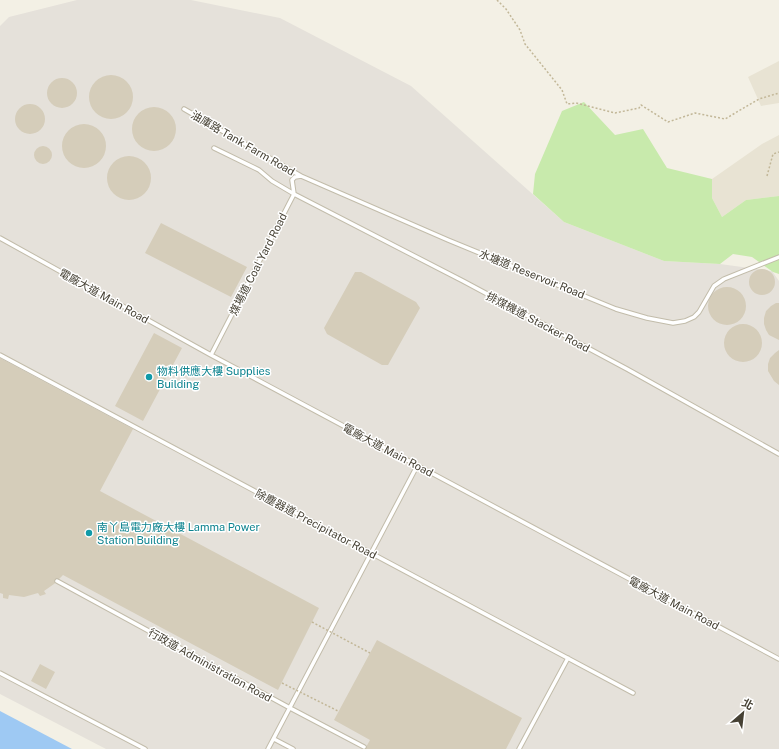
<svg xmlns="http://www.w3.org/2000/svg" width="779" height="749" viewBox="0 0 779 749" font-family="'Public Sans','Noto Sans TC',sans-serif">
<rect width="100%" height="100%" fill="#f3f0e5"/>
<!-- residential -->
<path fill="#e8e3d3" d="M 779,61 L 779,103 L 761,106 L 748,77 Z
M 779,135 L 779,196 L 746,200 L 722,217 L 712,198 L 712,179 L 762,144 Z"/>
<!-- industrial -->
<path fill="#e5e1da" d="M 77,0 L 191,0 L 280,18 L 411,86 L 564,222 L 664,261 L 720,264 L 772,271 L 779,281 L 779,749 L 106,749 L 0,694 L 0,26 L 9,17 Z"/>
<!-- green -->
<path fill="#c8eaac" d="M 584,102 L 615,135 L 643,129 L 667,168 L 712,179 L 712,198 L 722,217 L 746,200 L 779,196 L 779,274 L 773,272 L 752,257 L 733,254 L 720,264 L 664,261 L 564,222 L 533,194 L 535,174 L 562,111 Z"/>
<!-- water -->
<path fill="#9ec9f3" d="M 0,711 L 72,749 L 0,749 Z"/>
<!-- building -->
<path fill="#d5cdba" d="M89 97a22 22 0 1 1 44 0a22 22 0 1 1-44 0Z
M47 93a15 15 0 1 1 30 0a15 15 0 1 1-30 0Z
M15 119a15 15 0 1 1 30 0a15 15 0 1 1-30 0Z
M132 129a22 22 0 1 1 44 0a22 22 0 1 1-44 0Z
M62 146a22 22 0 1 1 44 0a22 22 0 1 1-44 0Z
M34 155a9 9 0 1 1 18 0a9 9 0 1 1-18 0Z
M107 178a22 22 0 1 1 44 0a22 22 0 1 1-44 0Z
M 161,223 L 247,267 L 231,297 L 145,253 Z
M749 282a13 13 0 1 1 26 0a13 13 0 1 1-26 0Z
M 355,272 L 361,272 L 416,302 L 420,308 L 388,365 L 382,365 L 327,334 L 324,328 Z
M708 306a19 19 0 1 1 38 0a19 19 0 1 1-38 0Z
M 776,303 L 779,303 L 779,340 L 769,335 L 766,330 L 764,324 L 764,318 L 766,311 L 771,306 Z
M724 343a19 19 0 1 1 38 0a19 19 0 1 1-38 0Z
M 154,333 L 182,348 L 143,421 L 115,406 Z
M 779,350 L 779,385 L 774,381 L 768,371 L 768,364 L 770,358 L 775,353 Z
M 0,358 L 133,429 L 100,491 L 319,608 L 278,690 L 63,575 L 54,584 L 44,591 L 46,594 L 40,596 L 38,593 L 24,597 L 9,595 L 8,599 L 3,598 L 3,594 L 0,593 Z
M 377,640 L 522,718 L 506,749 L 365,749 L 370,740 L 334,720 Z
M 40,664 L 55,672 L 46,689 L 31,681 Z"/>
<g fill="none" stroke-linecap="round" stroke-linejoin="round">
<!-- service casing -->
<g stroke="#c2bcaa" stroke-width="5.5">
<path id="service" d="M 184,109 L 301,176 L 448,240 L 616,309 L 647,318 L 673,323 L 685,321 L 694,317 L 699,312 L 714,286 L 724,279 L 779,257
M 214,148 L 259,170 L 272,181 L 294,194 L 463,281 L 627,369 L 779,454
M 0,238 L 211,355 L 779,659
M 0,355 L 633,693
M 211,355 L 294,194 L 292,180 L 295,177 L 301,176
M 57,581 L 290,708 L 364,747
M 0,673 L 145,749
M 274,739 L 293,749
M 268,749 L 417,466
M 519,749 L 568,658"/>
</g>
<!-- path -->
<path stroke="#c2b798" stroke-width="1.5" stroke-dasharray="2 2" stroke-linecap="butt" d="M 497,0 L 506,9 L 520,30 L 525,44 L 562,90 L 567,104 L 576,103 L 615,113 L 639,108 L 641,105 L 668,122 L 695,113 L 725,119 L 759,99 L 779,93
M 767,176 L 773,154 L 779,152"/>
<!-- service -->
<use href="#service" stroke="#fff" stroke-width="3.5"/>
<!-- path-bridge -->
<path stroke="#c2b798" stroke-width="1.5" stroke-dasharray="2 2" stroke-linecap="butt" d="M 312,622 L 370,653
M 282,683 L 338,711"/>
</g>
<!-- markers -->
<g fill="#0f9aa8" stroke="#fff" stroke-width="1.5">
<circle cx="149" cy="377" r="4"/>
<circle cx="89" cy="533" r="4"/>
</g>
<g text-anchor="middle" stroke-width="3" stroke-linejoin="round" paint-order="stroke">
<!-- street labels -->
<g font-size="11" fill="#464134" stroke="#fff">
<text transform="translate(243 143) rotate(30)" y="4">油庫路 Tank Farm Road</text>
<text transform="translate(258 264) rotate(-63)" y="4">煤場道 Coal Yard Road</text>
<text transform="translate(532 274) rotate(22)" y="4">水塘道 Reservoir Road</text>
<text transform="translate(104 296) rotate(29)" y="4">電廠大道 Main Road</text>
<text transform="translate(538 322) rotate(28)" y="4">排煤機道 Stacker Road</text>
<text transform="translate(388 450) rotate(28)" y="4">電廠大道 Main Road</text>
<text transform="translate(316 524) rotate(28)" y="4">除塵器道 Precipitator Road</text>
<text transform="translate(674 603) rotate(28)" y="4">電廠大道 Main Road</text>
<text transform="translate(210 665) rotate(29)" y="4">行政道 Administration Road</text>
</g>
<!-- culture labels -->
<g font-size="11" fill="#0d838f" stroke="#fff" text-anchor="start">
<text x="157" y="375">物料供應大樓 Supplies<tspan x="157" dy="13">Building</tspan></text>
<text x="97" y="531">南丫島電力廠大樓 Lamma Power<tspan x="97" dy="13">Station Building</tspan></text>
</g>
</g>
<!-- north arrow -->
<g transform="translate(743 713) rotate(28)" stroke="#ffffff" stroke-width="3" paint-order="stroke">
<path d="M0-3L7 15L0 10L-7 15Z" fill="#464134"/>
<text y="-6" font-size="11" font-weight="bold" text-anchor="middle" fill="#464134">北</text>
</g>
</svg>
